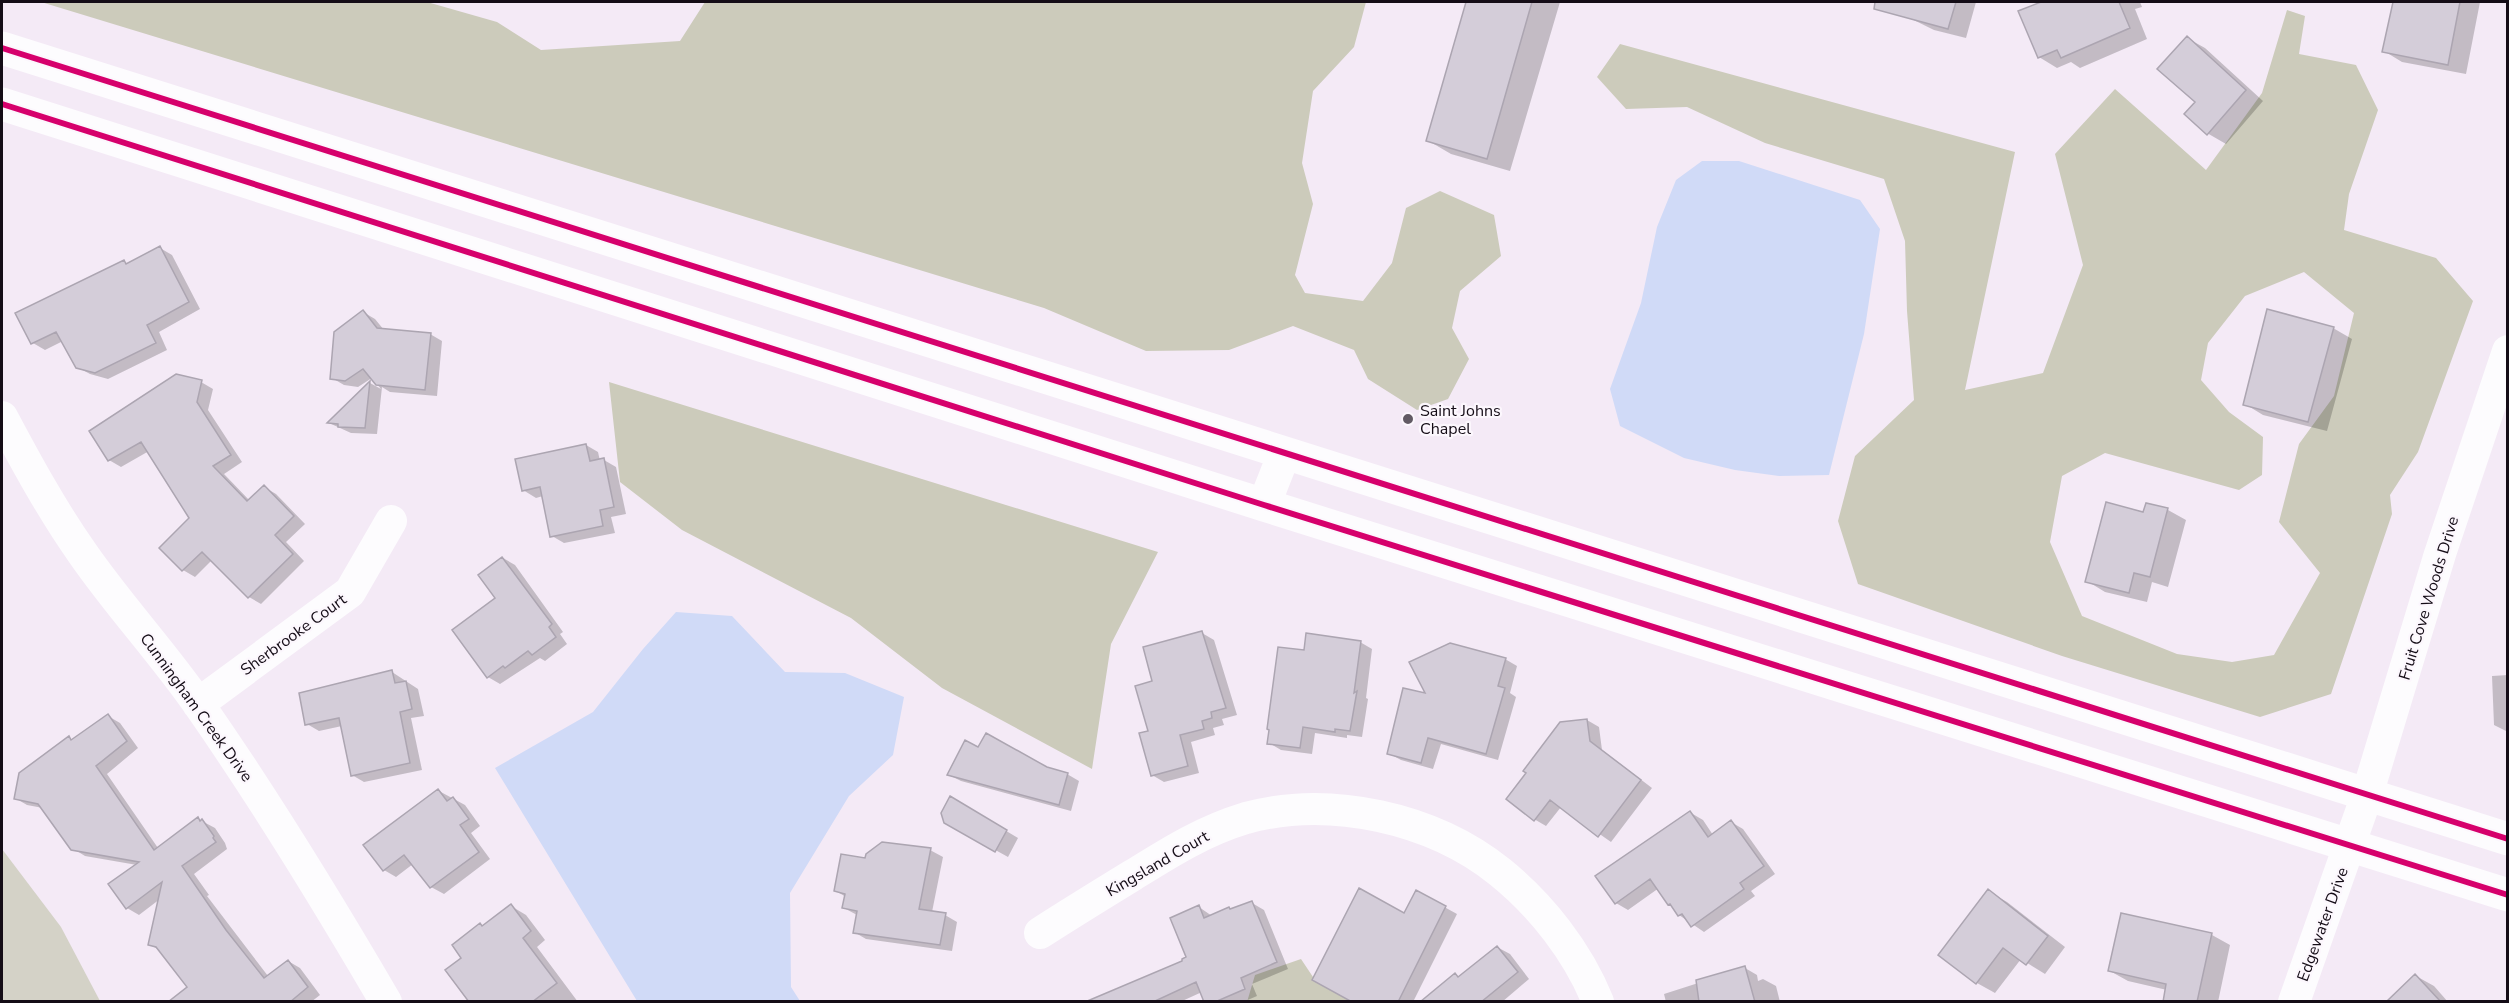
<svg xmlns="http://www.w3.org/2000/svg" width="2509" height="1003" viewBox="0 0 2509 1003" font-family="'Nunito Sans',sans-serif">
<rect width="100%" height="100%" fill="#f4eaf6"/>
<!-- green -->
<path fill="#d4d2c7" d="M 2,849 L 61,927 L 100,1001 L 2,1001 Z"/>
<!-- forest -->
<path fill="#cccbbb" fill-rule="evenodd" d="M 41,2 L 427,2 L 497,22 L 541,50 L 680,41 L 705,2 L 1366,2 L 1354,47 L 1313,91 L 1302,163 L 1313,204 L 1295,275 L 1305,293 L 1363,301 L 1392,263 L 1406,208 L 1440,191 L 1494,215 L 1501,256 L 1460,291 L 1452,328 L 1469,359 L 1448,399 L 1417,410 L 1368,379 L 1354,350 L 1293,326 L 1229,350 L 1146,351 L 1044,308 Z
M 2287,10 L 2305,16 L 2299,54 L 2356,65 L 2378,110 L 2349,194 L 2344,230 L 2436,258 L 2473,301 L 2418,452 L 2390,495 L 2392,514 L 2331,694 L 2260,717 L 2062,656 L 1858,584 L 1838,521 L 1855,456 L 1914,400 L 1907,311 L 1905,241 L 1884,179 L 1765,143 L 1687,107 L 1626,109 L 1597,77 L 1620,44 L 2015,152 L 1965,390 L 2043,373 L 2083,265 L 2055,154 L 2115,89 L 2206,170 L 2262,93 ZM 2304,272 L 2354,313 L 2334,396 L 2299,444 L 2279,522 L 2320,573 L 2274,655 L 2232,662 L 2177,654 L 2082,616 L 2050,542 L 2062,476 L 2105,453 L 2239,490 L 2262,475 L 2263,437 L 2229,412 L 2201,380 L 2208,343 L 2245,296 Z
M 609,382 L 1158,552 L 1111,644 L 1092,769 L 942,688 L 851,618 L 682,530 L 620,482 Z
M 1301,959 L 1313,977 L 1352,1001 L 1247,1002 L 1255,975 Z"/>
<!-- water -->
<path fill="#d0daf7" d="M 1702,161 L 1739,161 L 1860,200 L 1880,229 L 1864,334 L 1829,475 L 1779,476 L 1735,470 L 1684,458 L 1620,426 L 1610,389 L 1641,303 L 1657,227 L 1676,180 Z
M 676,612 L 732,616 L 785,672 L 845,673 L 904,697 L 893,755 L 849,796 L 790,893 L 791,987 L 800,1001 L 637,1001 L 495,768 L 593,712 L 643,649 Z"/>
<!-- shadow -->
<path fill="#0003" d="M 1468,2 L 1560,2 L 1510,171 L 1451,154 L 1427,140 Z
M 1877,2 L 1976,2 L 1966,38 L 1934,30 Z
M 2044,2 L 2140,2 L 2142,7 L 2135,9 L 2147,39 L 2080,68 L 2071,62 L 2057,68 L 2039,57 L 2020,12 Z
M 2394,2 L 2480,2 L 2466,74 L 2402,62 L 2384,51 Z
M 2187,38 L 2205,48 L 2263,101 L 2226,144 L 2207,133 L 2197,102 Z
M 160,248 L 172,255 L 200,309 L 159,332 L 167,350 L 108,379 L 90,374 L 77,367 L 63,341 L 45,350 L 33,343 L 17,313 L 124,261 L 128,264 Z
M 363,312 L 375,319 L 384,330 L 430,334 L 442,341 L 437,396 L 390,392 L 382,387 L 377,434 L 351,433 L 329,423 L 370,383 L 381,389 L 373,379 L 375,376 L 358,387 L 344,385 L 332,378 Z
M 2333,328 L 2352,339 L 2327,431 L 2263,415 L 2245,404 Z
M 201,382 L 213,389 L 208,410 L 242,462 L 224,474 L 250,501 L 264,487 L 276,494 L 305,524 L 286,542 L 304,561 L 261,604 L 249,597 L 212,560 L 195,577 L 183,570 L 191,518 L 149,451 L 121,467 L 109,460 Z
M 586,445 L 598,452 L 600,461 L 604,460 L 616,467 L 626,514 L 611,517 L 615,533 L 564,543 L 552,536 L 543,496 L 536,498 L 523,490 Z
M 2147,504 L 2168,510 L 2186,520 L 2168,587 L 2152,582 L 2147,602 L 2105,592 L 2087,581 L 2144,514 Z
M 503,558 L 515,565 L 563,632 L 560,634 L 567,644 L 545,661 L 540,658 L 500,684 L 488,677 Z
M 1202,633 L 1214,640 L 1237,715 L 1222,719 L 1224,725 L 1213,728 L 1215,735 L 1191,742 L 1199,773 L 1164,782 L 1152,775 L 1149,733 L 1154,682 Z
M 1360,642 L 1372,649 L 1366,698 L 1368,699 L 1362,737 L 1347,735 L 1347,738 L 1315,733 L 1312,754 L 1281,750 L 1269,743 Z
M 1505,659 L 1517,666 L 1510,693 L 1516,697 L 1498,760 L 1441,744 L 1433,769 L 1401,760 L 1388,753 L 1427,695 Z
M 392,672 L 418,689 L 424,716 L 411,718 L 422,770 L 364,782 L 352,775 L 342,726 L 319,731 L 307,724 Z
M 2508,675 L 2508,732 L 2494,725 L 2492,676 Z
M 108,716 L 120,723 L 138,748 L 107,774 L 158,848 L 198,819 L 215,828 L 225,843 L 227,849 L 194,874 L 209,895 L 207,896 L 268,976 L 288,961 L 300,968 L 320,995 L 311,1002 L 171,1002 L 189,988 L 161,951 L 149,944 L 160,899 L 139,915 L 127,908 L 137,865 L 85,856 L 72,848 L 43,808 L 27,805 L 15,798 L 69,738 L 73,741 Z
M 1587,720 L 1599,727 L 1602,750 L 1652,788 L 1611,842 L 1561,807 L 1546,826 L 1534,819 Z
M 978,749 L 1067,774 L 1079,781 L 1071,811 L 961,781 L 949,775 Z
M 439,791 L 465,805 L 480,826 L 471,833 L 490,859 L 444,894 L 431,887 L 413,864 L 396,877 L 384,870 Z
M 951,798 L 1018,838 L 1008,857 L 945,822 Z
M 1691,813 L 1703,820 L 1713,835 L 1731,822 L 1743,829 L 1775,874 L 1751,891 L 1755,896 L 1704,932 L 1679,915 L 1659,888 L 1628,910 L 1616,903 Z
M 930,850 L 943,857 L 932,912 L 945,915 L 957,922 L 952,951 L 866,939 L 854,932 L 857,915 L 844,908 L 846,897 L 836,891 L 867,860 Z
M 1988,891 L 2007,902 L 2065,947 L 2045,974 L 2021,959 L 1995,993 L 1977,983 Z
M 1417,892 L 1457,914 L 1413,1002 L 1377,1002 L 1405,915 Z
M 1252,903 L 1264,910 L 1288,969 L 1252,984 L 1257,996 L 1243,1002 L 1206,1002 L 1202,992 L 1180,1002 L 1120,1002 L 1188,958 L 1199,907 L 1212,916 Z
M 511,906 L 526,915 L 545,940 L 537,947 L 578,1002 L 470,1002 L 463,958 L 483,927 Z
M 2122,915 L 2212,935 L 2230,945 L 2218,1002 L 2164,1002 L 2167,990 L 2128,981 L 2110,971 Z
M 1497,947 L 1510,954 L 1529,979 L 1502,1002 L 1423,1002 L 1455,975 L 1460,978 Z
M 1745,968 L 1757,975 L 1758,981 L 1763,979 L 1776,986 L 1780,1002 L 1666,1002 L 1664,994 Z
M 2416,976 L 2434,986 L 2448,1002 L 2388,1002 Z"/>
<!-- building -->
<path fill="#d4cdd9" stroke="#aca5b1" stroke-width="1.5" d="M 1466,2 L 1532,2 L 1487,159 L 1426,141 Z
M 1875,2 L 1956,2 L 1948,29 L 1874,9 Z
M 2041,2 L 2119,2 L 2130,28 L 2061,58 L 2057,50 L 2038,58 L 2018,11 Z
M 2393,2 L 2460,2 L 2448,65 L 2382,52 Z
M 2187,36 L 2246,90 L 2207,135 L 2184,114 L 2195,102 L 2157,69 Z
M 160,246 L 189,302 L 147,325 L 156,343 L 95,373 L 76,368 L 56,332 L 31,344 L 15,313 L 124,260 L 126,264 Z
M 2267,309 L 2334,327 L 2308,422 L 2243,405 Z
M 363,310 L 377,328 L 431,333 L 425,390 L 376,385 L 363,369 L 345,381 L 330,379 L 334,332 Z
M 176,374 L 202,380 L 197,402 L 231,455 L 213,466 L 247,501 L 264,485 L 294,516 L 275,535 L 293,554 L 248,598 L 202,552 L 182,571 L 159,548 L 189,518 L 141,442 L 108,461 L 89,431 Z
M 370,381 L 365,428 L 338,427 L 338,424 L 327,423 Z
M 586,444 L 590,461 L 604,458 L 614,507 L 600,510 L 603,526 L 550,537 L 540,487 L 522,491 L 515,459 Z
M 2106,502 L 2143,512 L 2146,503 L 2168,508 L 2150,577 L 2134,573 L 2129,593 L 2085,582 Z
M 502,557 L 552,624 L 549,627 L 556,637 L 532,655 L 528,651 L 505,668 L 503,666 L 487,678 L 452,630 L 495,598 L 478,575 Z
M 1202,631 L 1226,708 L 1211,712 L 1212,718 L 1202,721 L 1204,729 L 1180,735 L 1188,766 L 1151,776 L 1139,733 L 1148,731 L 1135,686 L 1152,681 L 1143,647 Z
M 1306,633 L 1361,641 L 1354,693 L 1357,691 L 1350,731 L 1335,729 L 1335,732 L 1303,727 L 1300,748 L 1267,744 L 1269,730 L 1267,729 L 1278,647 L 1304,650 Z
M 1450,643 L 1506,658 L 1498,686 L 1505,688 L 1486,754 L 1428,738 L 1421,763 L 1387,754 L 1403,688 L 1425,693 L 1409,662 Z
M 392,670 L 395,683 L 406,681 L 412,709 L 400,712 L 410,763 L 351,776 L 339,718 L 305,725 L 299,693 Z
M 108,714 L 127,741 L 96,766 L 154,850 L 198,817 L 200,821 L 202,819 L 214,836 L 213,838 L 216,842 L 182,866 L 226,930 L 264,978 L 288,960 L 308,987 L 290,1002 L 168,1002 L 187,987 L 156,947 L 148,945 L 162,882 L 126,909 L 108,884 L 139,862 L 71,850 L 38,804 L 14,799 L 19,773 L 69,736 L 71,740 Z
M 1587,719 L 1590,741 L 1641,780 L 1598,837 L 1550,800 L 1534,821 L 1506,799 L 1526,773 L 1523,771 L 1560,722 Z
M 986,733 L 1047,767 L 1068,773 L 1059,805 L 947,775 L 965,740 L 978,747 Z
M 438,789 L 447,801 L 453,797 L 469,819 L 460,825 L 479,852 L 430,888 L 404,855 L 383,871 L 363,845 Z
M 950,796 L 1007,830 L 995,852 L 944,823 L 941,813 Z
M 1690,811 L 1708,837 L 1731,820 L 1764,866 L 1740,883 L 1744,889 L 1691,927 L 1682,914 L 1678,916 L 1670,904 L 1668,905 L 1650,879 L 1615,904 L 1595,876 Z
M 882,842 L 931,848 L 919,909 L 946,913 L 940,945 L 853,933 L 857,911 L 842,908 L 845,894 L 834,891 L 841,854 L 865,858 L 866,854 Z
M 1359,888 L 1404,913 L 1416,890 L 1446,906 L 1398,1002 L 1352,1002 L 1312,980 Z
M 1988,889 L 2048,936 L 2026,965 L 2003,948 L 1976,984 L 1938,955 Z
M 1252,901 L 1277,962 L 1241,978 L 1245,989 L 1215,1002 L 1204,1002 L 1196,982 L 1153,1002 L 1085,1002 L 1182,961 L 1182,959 L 1186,957 L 1170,918 L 1199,905 L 1204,918 L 1229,907 L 1230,909 Z
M 511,904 L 531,931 L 523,938 L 557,983 L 532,1002 L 469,1002 L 445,970 L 461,958 L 452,945 L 480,923 L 482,926 Z
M 2121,913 L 2212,933 L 2197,1002 L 2163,1002 L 2166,984 L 2108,971 Z
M 1497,946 L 1518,972 L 1481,1002 L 1420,1002 L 1455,973 L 1458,977 Z
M 1745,966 L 1755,1002 L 1699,1002 L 1696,980 Z
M 2415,974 L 2441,1002 L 2386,1002 Z"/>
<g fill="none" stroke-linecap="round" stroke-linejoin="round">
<!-- minor -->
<path stroke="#fdfcfe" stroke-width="32" d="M 2,417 C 27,464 52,510 83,554 C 119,606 163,653 199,705 C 266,801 327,901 386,1002
M 198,704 L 350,592 L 391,521
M 1040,933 C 1071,913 1102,894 1133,875 C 1170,852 1203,831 1246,818 C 1330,795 1433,818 1500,872 C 1541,905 1578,952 1598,1002
M 2294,1002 L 2367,795 L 2440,554 L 2508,351"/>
<!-- primary -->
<path stroke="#fdfcfe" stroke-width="33" d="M 2,48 L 2508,839
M 2,104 L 1264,505 L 2508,895
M 1264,505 L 1284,454"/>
<!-- cycleway casing -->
<g stroke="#fcf7fd" stroke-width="10">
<path id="cycleway" d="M 2,48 L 2508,839
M 2,104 L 1264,505 L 2508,895"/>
</g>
<!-- cycleway -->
<use href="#cycleway" stroke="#d6006c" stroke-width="6"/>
</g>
<!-- markers -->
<circle fill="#625a64" stroke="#fcf7fd" stroke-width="2" cx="1408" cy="419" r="6"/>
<g text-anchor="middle" stroke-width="4.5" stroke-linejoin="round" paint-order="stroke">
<!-- poi labels -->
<g font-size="16" fill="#140c16" stroke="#fcf7fd" text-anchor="start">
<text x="1420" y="416">Saint Johns<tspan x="1420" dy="18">Chapel</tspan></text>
</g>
<!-- street labels -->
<g font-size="16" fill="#140c16" stroke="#fcf7fd">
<text transform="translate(2428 598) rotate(-73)" y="6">Fruit Cove Woods Drive</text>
<text transform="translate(293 634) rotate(-36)" y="6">Sherbrooke Court</text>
<text transform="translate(197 707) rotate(54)" y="6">Cunningham Creek Drive</text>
<text transform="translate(1157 863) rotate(-30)" y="6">Kingsland Court</text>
<text transform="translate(2322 924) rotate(-70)" y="6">Edgewater Drive</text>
</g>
</g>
<!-- border -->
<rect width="2509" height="1003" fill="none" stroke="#140c16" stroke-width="6"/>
</svg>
